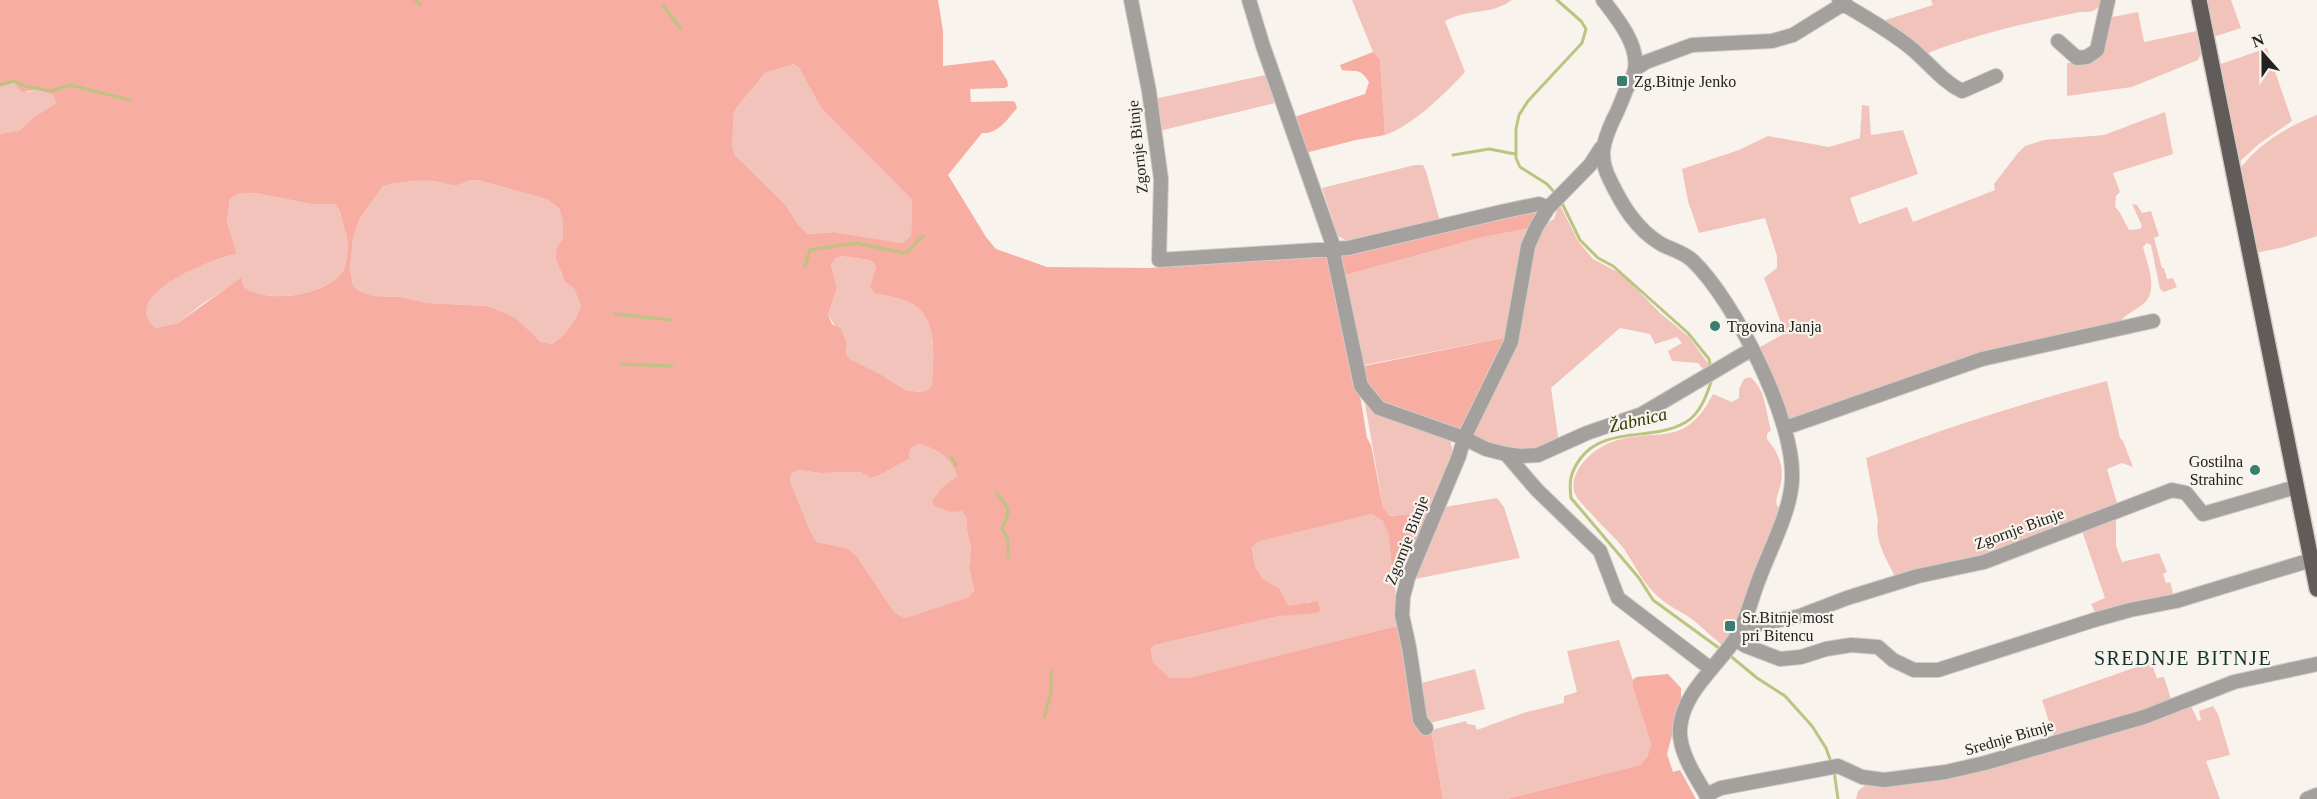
<svg xmlns="http://www.w3.org/2000/svg" width="2317" height="799" viewBox="0 0 2317 799" font-family="Georgia,serif">
<rect width="100%" height="100%" fill="#f8f3ed"/>
<!-- green -->
<path fill="#f2c3bb" d="M 1352,0 L 1512,0 C 1494,12 1483,10 1464,14 C 1458,15 1451,18 1445,21 L 1465,72 C 1447,92 1411,127 1385,135 L 1380,59 L 1373,52 Z
M 1931,0 L 2102,0 C 2097,12 2093,12 2080,12 C 2026,23 1973,35 1923,55 L 1879,22 L 1933,5 Z
M 2206,0 L 2231,0 L 2241,28 L 2213,37 Z
M 2138,12 L 2144,42 L 2197,31 L 2201,54 L 2198,60 L 2132,87 L 2067,96 L 2067,63 L 2084,63 L 2107,18 Z
M 2267,48 L 2292,121 L 2259,144 L 2238,163 L 2218,65 Z
M 794,64 L 799,68 L 821,108 L 912,200 L 911,236 L 902,243 L 834,232 L 808,234 L 797,223 L 785,204 L 735,155 L 732,146 L 734,111 L 765,73 Z
M 1270,74 L 1279,102 L 1159,131 L 1154,99 Z
M 14,82 L 28,92 L 37,90 L 53,95 L 58,103 L 34,117 L 20,130 L 0,134 L 0,87 Z
M 1862,105 L 1869,106 L 1871,135 L 1903,130 L 1918,174 L 1850,198 L 1859,224 L 1907,207 L 1913,222 L 1995,190 L 1994,184 L 2018,153 L 2025,146 L 2044,140 L 2104,135 L 2165,112 L 2173,154 L 2113,173 L 2120,192 L 2116,196 L 2115,207 L 2119,211 L 2129,230 L 2140,229 L 2142,226 L 2132,204 L 2137,205 L 2142,213 L 2151,211 L 2159,236 L 2154,238 L 2162,268 L 2164,268 L 2167,279 L 2173,278 L 2177,287 L 2164,292 L 2160,289 L 2151,245 L 2147,243 L 2143,247 C 2147,264 2160,292 2142,305 C 2135,310 2129,313 2122,319 L 2123,324 L 1788,423 L 1755,350 L 1785,333 L 1764,278 L 1777,268 L 1777,256 L 1765,218 L 1699,233 L 1688,201 L 1682,169 L 1739,150 L 1768,136 L 1829,147 L 1860,138 Z
M 2317,115 L 2317,236 L 2284,247 L 2256,253 L 2239,170 C 2259,143 2287,127 2317,115 Z
M 1415,165 L 1423,165 L 1426,171 L 1441,225 L 1348,244 L 1345,240 L 1338,236 L 1322,188 Z
M 470,180 L 478,180 L 546,199 L 559,208 L 563,220 L 563,238 L 557,247 L 561,274 L 564,281 L 574,287 L 581,306 C 575,322 566,335 552,344 L 541,342 L 515,317 L 488,306 L 428,303 L 401,297 L 373,296 L 358,290 L 353,285 L 350,268 L 353,239 L 359,220 L 383,186 C 398,182 417,180 432,181 C 450,183 452,190 470,180 Z
M 256,193 L 311,204 L 335,204 L 338,207 C 344,226 355,253 343,271 C 326,296 266,305 243,286 L 242,278 L 201,305 L 178,323 L 156,328 C 114,296 213,258 237,254 L 227,221 L 230,199 L 238,194 Z
M 1559,203 L 1578,241 L 1593,259 L 1623,275 L 1660,313 L 1688,336 L 1713,370 L 1706,373 L 1698,363 L 1672,361 L 1668,351 L 1682,343 L 1677,337 L 1655,344 L 1650,334 L 1620,328 L 1551,388 L 1559,443 C 1518,459 1508,453 1470,436 L 1514,343 L 1527,269 L 1540,227 L 1554,219 Z
M 1531,228 L 1508,337 L 1359,366 L 1342,276 L 1483,237 Z
M 841,256 L 869,260 L 874,263 L 876,267 L 870,286 L 874,293 C 887,296 908,299 918,308 C 938,327 933,361 932,385 L 927,390 L 920,392 L 905,390 L 884,376 L 850,359 L 846,353 L 847,344 L 828,315 L 837,288 L 831,265 L 835,259 Z
M 1750,377 C 1767,391 1765,411 1771,430 L 1767,434 L 1767,439 C 1779,453 1785,468 1780,487 C 1778,494 1775,498 1777,506 L 1781,508 L 1741,615 L 1724,647 C 1712,637 1701,626 1689,617 C 1680,611 1670,607 1662,600 C 1645,587 1636,567 1624,549 C 1616,538 1605,529 1596,519 C 1590,511 1576,500 1574,491 C 1570,472 1589,453 1605,445 C 1652,423 1683,454 1713,394 L 1732,402 L 1739,398 L 1739,389 L 1744,379 Z
M 2107,381 L 2120,438 L 2123,441 L 2133,467 L 2122,463 L 2107,469 L 2118,506 L 1982,559 L 1896,579 C 1888,561 1874,542 1878,521 L 1866,458 C 1945,428 2025,402 2107,381 Z
M 1364,398 L 1449,438 C 1460,460 1439,493 1431,515 L 1424,513 L 1388,516 L 1383,507 Z
M 919,444 C 937,449 951,457 957,476 L 950,482 L 962,511 L 967,519 L 966,526 L 971,547 L 969,567 L 974,591 L 970,597 L 905,618 L 895,613 L 856,555 L 846,548 L 817,542 L 810,531 L 790,480 L 792,473 L 799,470 L 820,473 L 860,472 L 870,478 L 876,477 L 909,459 L 910,449 Z
M 1497,498 L 1504,507 L 1520,558 L 1410,580 L 1445,507 Z
M 1372,514 C 1375,516 1381,519 1384,522 C 1395,536 1396,606 1397,626 L 1188,678 L 1170,678 L 1153,662 L 1151,649 L 1155,645 L 1280,616 L 1308,612 L 1311,601 L 1298,606 L 1289,606 L 1279,588 L 1263,579 L 1255,566 L 1252,546 L 1256,542 Z
M 2116,517 L 2116,546 L 2122,562 L 2159,553 L 2167,572 L 2163,574 L 2166,583 L 2170,582 L 2174,596 L 2097,616 L 2091,604 L 2105,598 L 2082,531 Z
M 1619,640 L 1633,680 L 1632,684 L 1651,745 L 1647,757 L 1640,765 L 1506,799 L 1443,799 L 1431,730 L 1466,721 L 1467,724 L 1475,725 L 1477,730 L 1523,713 L 1564,703 L 1564,696 L 1577,692 L 1567,651 Z
M 2151,662 L 2157,678 L 2164,677 L 2172,702 L 2055,740 L 2042,700 Z
M 1475,669 L 1485,709 L 1430,723 L 1423,720 L 1418,684 Z
M 2191,706 L 2198,721 L 2201,720 L 2199,711 L 2213,706 L 2218,714 L 2230,755 L 2206,761 L 2220,799 L 1856,799 L 1858,791 L 1864,786 Z"/>
<!-- forest -->
<path fill="#f7ada2" fill-rule="evenodd" d="M 0,0 L 938,0 L 943,31 L 943,66 L 994,60 L 1007,80 L 1008,86 L 1005,88 L 970,89 L 971,102 L 1011,101 L 1015,102 L 1017,108 C 1007,120 998,134 982,133 L 948,175 L 986,237 L 996,249 L 1047,267 L 1150,268 L 1326,253 L 1329,257 L 1359,389 L 1367,438 L 1371,445 L 1383,507 L 1389,516 L 1424,513 L 1431,515 L 1403,581 L 1394,586 L 1389,535 L 1383,521 L 1372,514 L 1257,542 L 1252,547 L 1255,566 L 1263,579 L 1279,588 L 1289,606 L 1317,601 L 1321,610 L 1317,613 L 1280,616 L 1155,645 L 1151,649 L 1153,662 L 1170,678 L 1188,678 L 1397,626 L 1410,683 L 1431,730 L 1443,799 L 0,799 L 0,134 L 20,130 L 34,117 L 57,103 L 53,95 L 37,90 L 21,92 L 14,82 L 0,87 ZM 794,64 L 799,68 L 821,108 L 912,200 L 911,236 L 902,243 L 834,232 L 808,234 L 797,223 L 785,204 L 735,155 L 732,146 L 734,111 L 765,73 ZM 470,180 L 478,180 L 546,199 L 559,208 L 563,221 L 563,238 L 557,247 L 556,258 L 564,281 L 574,288 L 581,306 C 575,322 566,335 552,344 L 541,342 L 515,317 L 488,306 L 428,303 L 401,297 L 373,296 L 358,290 L 353,285 L 350,268 L 353,239 L 359,220 L 383,186 C 398,182 417,180 432,181 C 450,183 452,190 470,180 ZM 256,193 L 311,204 L 335,204 C 341,210 342,221 345,230 C 349,241 349,261 343,271 C 326,296 266,305 243,286 L 242,277 L 178,323 L 156,328 C 115,296 213,258 237,254 L 227,221 L 230,199 L 238,194 ZM 841,256 L 869,260 L 874,263 L 876,267 L 870,286 L 874,293 C 887,296 908,299 918,308 C 938,327 933,360 932,385 L 927,390 L 920,392 L 905,390 L 884,376 L 850,359 L 846,353 L 847,344 L 841,329 L 832,324 L 828,315 L 837,288 L 831,265 L 835,259 ZM 919,444 C 937,449 951,457 957,476 L 942,488 L 932,501 L 934,506 L 952,512 L 962,511 L 967,519 L 966,526 L 971,547 L 969,567 L 974,591 L 969,597 L 905,618 L 895,613 L 856,555 L 846,548 L 817,542 L 810,531 L 790,480 L 792,473 L 799,470 L 820,473 L 860,472 L 870,478 L 876,477 L 909,459 L 910,449 Z
M 1373,52 L 1380,59 L 1385,135 L 1356,140 L 1305,153 L 1291,118 L 1365,94 L 1369,82 C 1359,66 1357,73 1342,70 L 1340,65 Z
M 1538,210 L 1540,213 L 1531,228 L 1483,237 L 1342,276 L 1337,253 Z
M 1508,337 L 1462,435 L 1374,400 L 1359,367 Z
M 1668,674 L 1681,688 L 1681,702 L 1667,754 L 1673,772 L 1680,770 L 1696,799 L 1506,799 L 1640,765 L 1647,757 L 1651,745 L 1632,684 L 1633,680 L 1636,677 Z"/>
<g fill="none" stroke-linecap="round" stroke-linejoin="round">
<!-- stream -->
<path stroke="#bbc481" stroke-width="3" d="M 415,0 L 420,5
M 663,5 L 680,28
M 0,85 L 14,81 L 25,86 L 51,91 L 70,85 L 130,100
M 1453,155 L 1489,149 L 1515,154
M 1555,193 L 1547,184 L 1520,167 L 1516,158 L 1516,129 L 1519,115 L 1528,101 L 1582,43 L 1586,29 L 1581,21 L 1557,0
M 1561,201 L 1580,240 L 1598,258 L 1613,266 L 1688,333 L 1709,359 L 1711,370
M 805,266 L 810,250 L 857,243 L 903,253 L 907,252 L 923,236
M 615,314 L 671,320
M 621,364 L 672,366
M 1712,379 C 1707,394 1701,413 1686,422 C 1653,442 1605,425 1580,459 C 1570,473 1569,482 1571,498 L 1639,578 L 1653,600 L 1723,651
M 951,457 L 956,465
M 996,493 C 1009,508 1012,509 1002,528 L 1008,540 L 1008,557
M 1728,654 L 1757,678 L 1785,696 L 1812,726 L 1826,748 L 1831,762
M 1044,717 L 1051,693 L 1051,671
M 1834,771 L 1838,799"/>
<!-- minor casing -->
<g stroke="#d2cdc8" stroke-width="16">
<path id="minor" d="M 1131,0 L 1149,91 L 1161,179 L 1159,260 L 1348,248 L 1505,211 L 1539,204 L 1548,208
M 1249,0 L 1263,46 L 1334,248 L 1334,257 L 1361,386 L 1379,408 L 1464,438 L 1486,449 L 1506,454 L 1537,490 L 1600,551 L 1618,598 L 1711,669
M 1603,0 C 1617,18 1639,45 1635,69 C 1634,76 1629,84 1626,90 C 1622,100 1618,111 1613,120 C 1603,142 1598,157 1610,180 C 1622,205 1636,229 1661,244 C 1672,250 1684,252 1693,261 C 1735,302 1795,420 1792,479 C 1791,511 1770,549 1759,579 C 1751,599 1747,621 1735,639 C 1717,667 1683,692 1680,728 C 1678,752 1697,779 1709,799
M 1839,0 L 1843,4 C 1867,18 1890,31 1911,48 C 1929,63 1942,81 1962,91 L 1996,76
M 2058,41 L 2077,58 L 2087,57 L 2097,50 L 2108,0
M 1635,69 L 1646,62 L 1692,45 L 1772,41 L 1793,35 L 1843,4 L 1845,0
M 1785,428 L 1982,359 L 2153,321
M 1506,454 L 1520,456 L 1538,455 L 1587,433 L 1642,414 L 1752,349
M 1745,619 L 1755,625 L 1800,616 L 1847,598 L 1918,576 L 1984,562 L 2172,490 L 2186,493 L 2203,514 L 2296,487
M 1735,639 L 1746,646 L 1780,659 L 1801,657 L 1826,649 L 1851,645 L 1878,647 L 1893,660 L 1914,670 L 1938,670 L 2094,620 L 2130,610 L 2176,601 L 2311,560
M 1426,728 L 1420,720 L 1409,647 L 1402,615 L 1403,597 L 1408,578 L 1459,456 L 1464,438 L 1511,342 L 1528,246 L 1537,226 L 1548,208 L 1590,165 L 1601,148
M 1706,795 L 1721,788 L 1838,766 L 1862,777 L 1884,780 L 1946,772 L 1985,763 L 2144,717 L 2234,682 L 2317,664
M 2307,799 L 2317,795"/>
</g>
<!-- major casing -->
<g stroke="#d2cdc8" stroke-width="18">
<path id="major" d="M 2199,0 L 2317,589"/>
</g>
<!-- minor -->
<use href="#minor" stroke="#a3a09e" stroke-width="14"/>
<!-- major -->
<use href="#major" stroke="#615b59" stroke-width="15"/>
</g>
<!-- markers -->
<g fill="#397d70" stroke="#f8f3ed" stroke-width="2">
<rect x="1616" y="75" width="12" height="12" rx="3"/>
<circle cx="1715" cy="326" r="6"/>
<circle cx="2255" cy="470" r="6"/>
<rect x="1724" y="620" width="12" height="12" rx="3"/>
</g>
<g text-anchor="middle" stroke-width="4.5" stroke-linejoin="round" paint-order="stroke">
<!-- poi labels -->
<g font-size="16" fill="#23211f" stroke="#f8f3ed" text-anchor="start">
<text x="1634" y="87">Zg.Bitnje Jenko</text>
<text x="1727" y="332">Trgovina Janja</text>
<text x="2243" y="467" text-anchor="end">Gostilna<tspan x="2243" dy="18">Strahinc</tspan></text>
<text x="1742" y="623">Sr.Bitnje most<tspan x="1742" dy="18">pri Bitencu</tspan></text>
</g>
<!-- street labels -->
<g font-size="16" fill="#23211f" stroke="#f8f3ed">
<text transform="translate(1137 147) rotate(-96)" y="6">Zgornje Bitnje</text>
<text transform="translate(2019 528) rotate(-20)" y="6">Zgornje Bitnje</text>
<text transform="translate(1406 540) rotate(-69)" y="6">Zgornje Bitnje</text>
<text transform="translate(2009 737) rotate(-16)" y="6">Srednje Bitnje</text>
</g>
<!-- water labels -->
<g font-size="18" font-style="italic" fill="#2f3400" stroke="#f8f3ed">
<text transform="translate(1638 420) rotate(-13)" y="6">Žabnica</text>
</g>
<!-- quarter labels -->
<g font-size="20" letter-spacing="1.5" fill="#11322c" stroke="#f8f3ed">
<text x="2183" y="665">SREDNJE BITNJE</text>
</g>
</g>
<!-- north arrow -->
<g transform="translate(2263 54) rotate(339)" stroke="#f8f3ed" stroke-width="4.5" paint-order="stroke">
<path d="M0-4.5L10 22L0 15L-10 22Z" fill="#23211f"/>
<text y="-9" font-size="16" font-weight="bold" text-anchor="middle" fill="#23211f">N</text>
</g>
</svg>
